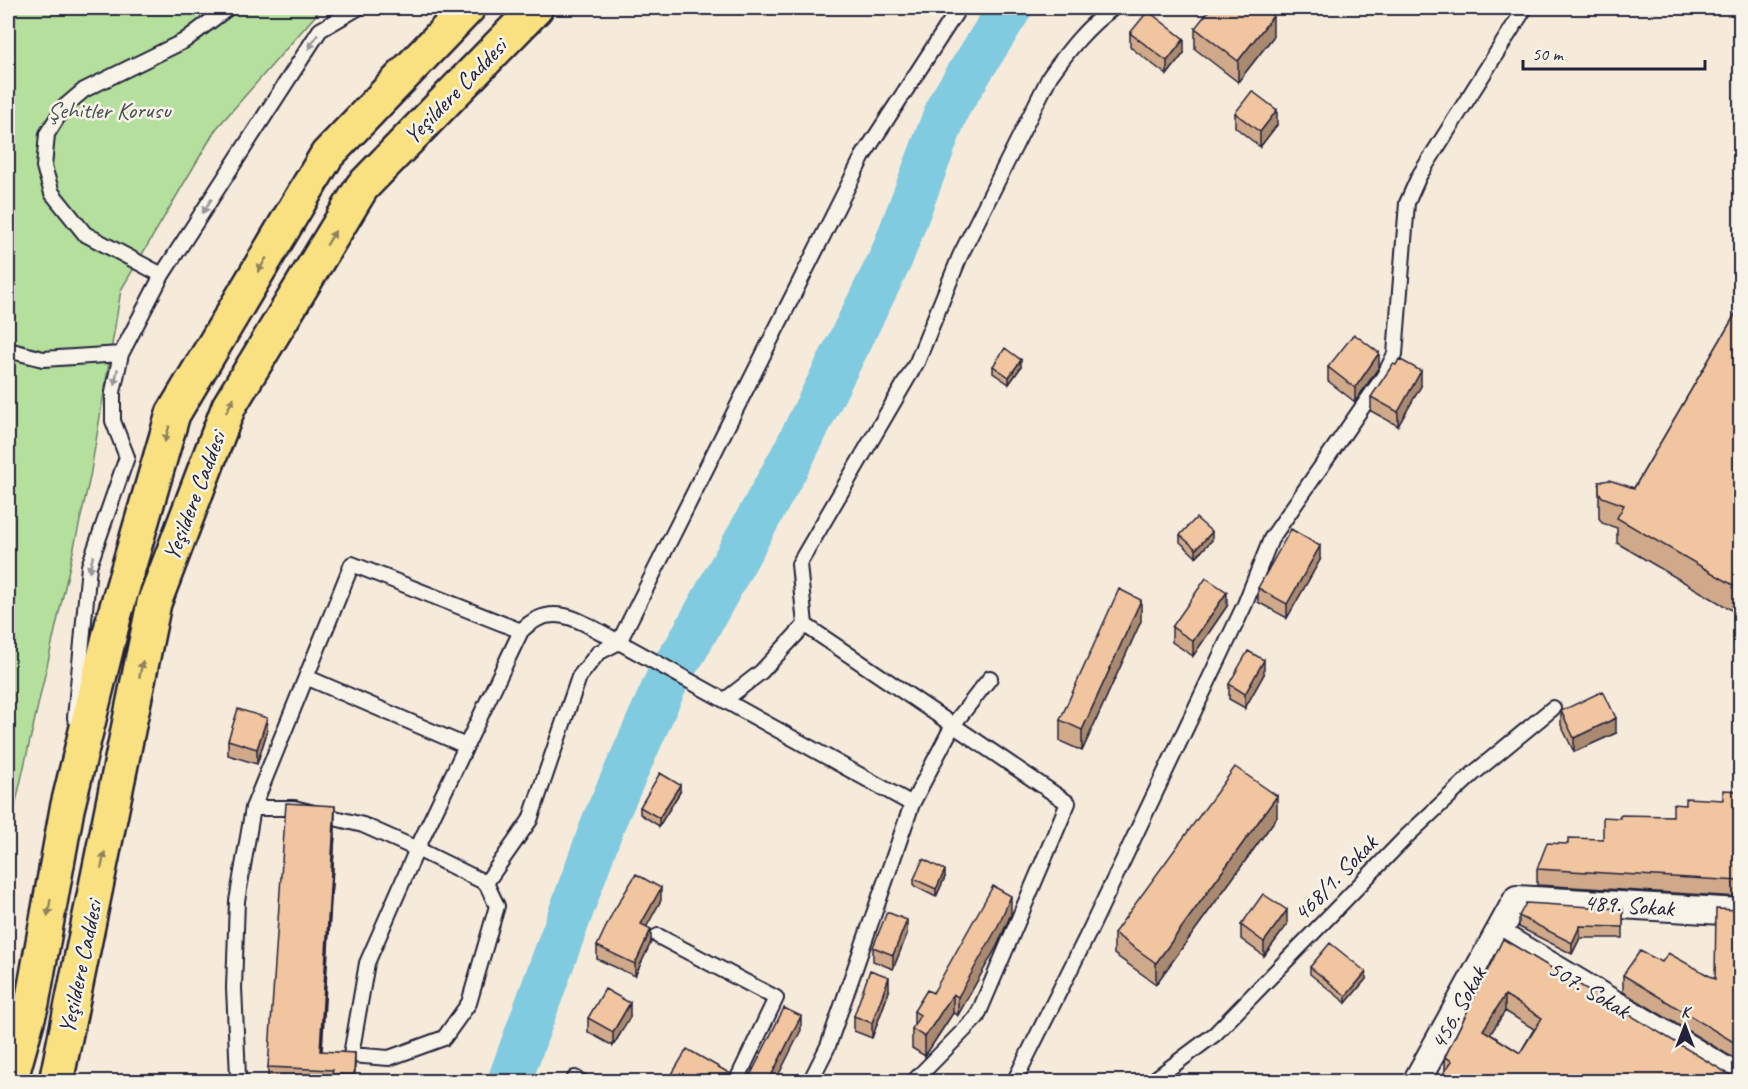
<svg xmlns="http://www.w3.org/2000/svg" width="1748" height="1089" viewBox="0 0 1748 1089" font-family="Caveat,sans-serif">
<rect width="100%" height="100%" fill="#f6eada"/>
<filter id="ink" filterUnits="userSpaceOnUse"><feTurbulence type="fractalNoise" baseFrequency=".0167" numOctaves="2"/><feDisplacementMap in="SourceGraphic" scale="12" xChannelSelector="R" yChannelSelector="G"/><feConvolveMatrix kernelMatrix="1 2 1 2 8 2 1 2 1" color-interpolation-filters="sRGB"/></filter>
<g filter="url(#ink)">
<!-- green -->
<path fill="#b4df9c" stroke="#6b806c" stroke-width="1.5" d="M 8,8 L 322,8 L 216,129 L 121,290 L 90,477 L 8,837 Z"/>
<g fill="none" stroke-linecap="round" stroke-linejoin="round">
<!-- river -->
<path stroke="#80cbe0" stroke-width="44" d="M 509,1082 L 604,821 L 671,671 L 686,649 L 792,457 L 891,258 L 948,107 L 1010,8"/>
<!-- service casing -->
<g stroke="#22223b" stroke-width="18">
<path id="service" d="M 162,275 L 85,234 L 52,193 L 44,167 L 47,134 L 64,107 L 84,90 L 184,41 L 228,8
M 8,350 L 43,359 L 121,354
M 805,625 L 1068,803 L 977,1017 L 913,1082
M 306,677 L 466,746
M 725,700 L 761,672 L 805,625 L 799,564 L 917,362 L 960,256 L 1050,76 C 1068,51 1087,26 1113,8
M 75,718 L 89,566 L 127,457 L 113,421 L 113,392 L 121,354 L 162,275 L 320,30 L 358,8
M 912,804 L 953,725 L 990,678
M 253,808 L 352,564 L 521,631
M 486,883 L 530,820 L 579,677 L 598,653 L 619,642 L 863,156 L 959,8
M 658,936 L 776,998 L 736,1082
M 238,1076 L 234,988 L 237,901 L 253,808 L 294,808 L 363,825 L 417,849 L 486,883 L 497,906 L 469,1003 L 444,1038 L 389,1058 L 351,1055 L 367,963 L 417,849 L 521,631 C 554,597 585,625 619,642 L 912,804 L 828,1046 L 810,1082
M 575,1078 L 582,1082
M 1014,1082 L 1090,930 L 1245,604 L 1271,539 L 1384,376 L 1395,354 L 1407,203 L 1419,176 L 1525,8
M 1151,1082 L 1215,1034 L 1407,836 L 1474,773 L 1553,708"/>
</g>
<!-- minor casing -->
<g stroke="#22223b" stroke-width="30">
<path id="minor" d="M 1499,935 L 1740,1079
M 1416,1082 L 1517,899 L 1740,912"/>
</g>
<!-- trunk casing -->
<g stroke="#22223b" stroke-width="38">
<path id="trunk" d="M 10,1082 L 32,1003 L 67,809 L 114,617 L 173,414 L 327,155 L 468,8
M 56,1082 L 154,603 L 229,406 L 362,187 L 536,8"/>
</g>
<!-- service -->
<use href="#service" stroke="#f7f3e8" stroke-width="14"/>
<!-- minor -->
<use href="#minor" stroke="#f7f3e8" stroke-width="26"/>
<!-- trunk -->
<use href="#trunk" stroke="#f9e181" stroke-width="33"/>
</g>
<!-- wall -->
<path fill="#cfa98a" stroke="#22223b" stroke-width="1.5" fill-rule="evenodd" d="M 1195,28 L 1273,37 L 1238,82 L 1195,49 Z
M 1130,33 L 1184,53 L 1167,75 L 1130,47 Z
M 1235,113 L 1277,125 L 1260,147 L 1235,127 Z
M 1740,306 L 1740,615 L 1617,543 L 1617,528 L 1602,523 L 1599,518 L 1599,482 L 1634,488 Z
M 993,366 L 1021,367 L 1009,384 L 993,373 Z
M 1328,367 L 1379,367 L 1355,402 L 1328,381 Z
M 1421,386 L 1398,426 L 1371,411 L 1371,397 Z
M 1180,535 L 1212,540 L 1196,557 L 1180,542 Z
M 1320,560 L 1287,618 L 1258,602 L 1258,588 Z
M 1227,606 L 1193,656 L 1172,642 L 1172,627 Z
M 1141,621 L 1082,751 L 1060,741 L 1060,720 Z
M 1264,674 L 1245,708 L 1229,699 L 1229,684 Z
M 1561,711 L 1616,733 L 1574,752 L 1561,725 Z
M 267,732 L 257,764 L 228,755 L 228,740 Z
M 1740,791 L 1740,897 L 1537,885 L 1537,869 L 1568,844 L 1603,839 L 1620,818 L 1673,816 L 1686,805 L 1723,800 Z
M 680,792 L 659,826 L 640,814 L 640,807 Z
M 1277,817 L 1156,984 L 1114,954 L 1114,933 Z
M 335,833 L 322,1052 L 355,1053 L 355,1082 L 268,1082 L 268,1067 Z
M 945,877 L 936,897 L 914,886 L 914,879 Z
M 661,900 L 646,927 L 651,942 L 635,976 L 597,959 L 597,946 Z
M 1623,909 L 1623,938 L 1580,938 L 1572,954 L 1519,927 L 1519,916 Z
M 1740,910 L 1740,1062 L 1623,992 L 1623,975 L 1662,962 L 1715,979 Z
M 1011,914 L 997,946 L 958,1015 L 953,1013 L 925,1056 L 912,1048 L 912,1029 L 914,1026 L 914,1011 Z
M 1241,925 L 1287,925 L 1264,956 L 1241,939 Z
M 907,934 L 893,969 L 873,961 L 873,947 Z
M 1503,939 L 1740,1082 L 1445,1070 L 1445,1057 ZM 1505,1011 L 1534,1029 L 1520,1053 L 1490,1034 Z
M 1310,967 L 1366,979 L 1346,1003 L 1310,974 Z
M 889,991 L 872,1038 L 854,1031 L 854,1016 Z
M 630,1017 L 613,1046 L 588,1032 L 588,1018 Z"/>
<!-- shaded-wall -->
<path fill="#a98a70" stroke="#22223b" stroke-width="1.5" d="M 1273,16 L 1273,37 L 1238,82 L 1238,61 Z
M 1184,39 L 1184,53 L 1167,75 L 1167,61 Z
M 1277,110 L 1277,125 L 1260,147 L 1260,132 Z
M 1379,353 L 1379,367 L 1355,402 L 1355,388 Z
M 1021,360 L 1021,367 L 1009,384 L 1009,377 Z
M 1421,371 L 1421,386 L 1398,426 L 1398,412 Z
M 1212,532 L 1212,540 L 1196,557 L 1196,549 Z
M 1320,546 L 1320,560 L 1287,618 L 1287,604 Z
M 1227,592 L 1227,606 L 1193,656 L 1193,641 Z
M 1141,600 L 1141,621 L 1082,751 L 1082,730 Z
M 1264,660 L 1264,674 L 1245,708 L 1245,694 Z
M 267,718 L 267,732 L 257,764 L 257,749 Z
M 1616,718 L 1616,733 L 1574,752 L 1574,738 Z
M 680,785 L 680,792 L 659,826 L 659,818 Z
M 1277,796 L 1277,817 L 1156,984 L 1156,963 Z
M 335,806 L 335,833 L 320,1070 L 320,1051 Z
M 945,870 L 945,877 L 936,897 L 936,889 Z
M 661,888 L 661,900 L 641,937 L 641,924 Z
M 1011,896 L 1011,914 L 997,946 L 958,1015 L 958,997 Z
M 1287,910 L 1287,925 L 1264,956 L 1264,942 Z
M 907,920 L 907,934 L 893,969 L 893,955 Z
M 1580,926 L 1580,938 L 1572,954 L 1572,943 Z
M 651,929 L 651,942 L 635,976 L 635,964 Z
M 1366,972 L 1366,979 L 1346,1003 L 1346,996 Z
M 889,977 L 889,991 L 872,1038 L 872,1023 Z
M 953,994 L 953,1013 L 925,1056 L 925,1037 Z
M 1505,995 L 1505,1011 L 1483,1046 L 1483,1030 Z
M 630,1003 L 630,1017 L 613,1046 L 613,1032 Z
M 801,1016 L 801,1030 L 775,1082 L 768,1082 Z"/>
<!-- building -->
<path fill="#f1c5a0" stroke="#22223b" stroke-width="1.5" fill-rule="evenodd" d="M 1211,8 L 1261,8 L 1273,16 L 1238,61 L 1195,28 Z
M 1148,11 L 1184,39 L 1167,61 L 1130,33 Z
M 1252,91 L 1277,110 L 1260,132 L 1235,113 Z
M 1740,306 L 1740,589 L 1617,518 L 1624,505 L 1602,497 L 1599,492 L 1599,482 L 1609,480 L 1634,488 Z
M 1354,334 L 1379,353 L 1355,388 L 1328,367 Z
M 1005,348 L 1021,360 L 1009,377 L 993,366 Z
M 1399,359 L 1421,371 L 1398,412 L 1371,397 L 1393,364 L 1396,365 Z
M 1196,518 L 1212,532 L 1196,549 L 1180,535 Z
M 1291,529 L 1320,546 L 1287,604 L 1258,588 Z
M 1206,578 L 1227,592 L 1193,641 L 1172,627 Z
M 1119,589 L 1141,600 L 1082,730 L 1060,720 Z
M 1248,651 L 1264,660 L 1245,694 L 1229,684 Z
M 1603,691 L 1616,718 L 1574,738 L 1561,711 Z
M 238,709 L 267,718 L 257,749 L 228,740 Z
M 1235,767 L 1277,796 L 1156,963 L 1114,933 Z
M 660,773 L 680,785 L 659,818 L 640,807 Z
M 1723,790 L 1740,791 L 1740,881 L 1537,869 L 1547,843 L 1568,844 L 1568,838 L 1603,839 L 1603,817 L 1620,818 L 1620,815 L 1673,816 L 1673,804 L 1686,805 L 1686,798 L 1723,800 Z
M 286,803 L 335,806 L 320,1051 L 355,1053 L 354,1075 L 332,1074 L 333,1070 L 268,1067 Z
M 923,859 L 945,870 L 936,889 L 914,879 Z
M 636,874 L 661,888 L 641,924 L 651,929 L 635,964 L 597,946 L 613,912 Z
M 993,886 L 1011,896 L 997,928 L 958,997 L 953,994 L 925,1037 L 912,1029 L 920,1015 L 914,1011 L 927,990 L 933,993 Z
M 1263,894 L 1287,910 L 1264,942 L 1241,925 Z
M 1526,903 L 1623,909 L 1623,927 L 1580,926 L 1572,943 L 1519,916 Z
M 1716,909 L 1740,910 L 1740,1046 L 1623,975 L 1640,951 L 1662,962 L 1668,953 L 1715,979 Z
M 887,912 L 907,920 L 893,955 L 873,947 Z
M 1503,939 L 1732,1076 L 1740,1078 L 1740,1082 L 1437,1082 L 1452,1061 L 1445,1057 ZM 1505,995 L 1542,1018 L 1520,1053 L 1483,1030 Z
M 1330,943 L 1366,972 L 1346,996 L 1310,967 Z
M 870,970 L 889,977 L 872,1023 L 854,1016 Z
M 605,989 L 630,1003 L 613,1032 L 588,1018 Z
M 784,1008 L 801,1016 L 768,1082 L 747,1082 Z
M 687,1049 L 745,1082 L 674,1082 L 669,1079 Z"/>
<!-- one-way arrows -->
<defs><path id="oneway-solid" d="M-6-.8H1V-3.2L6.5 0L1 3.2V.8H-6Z" transform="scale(1.5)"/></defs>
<g fill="#97959a">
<use href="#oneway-solid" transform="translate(313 42) rotate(123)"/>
<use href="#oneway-solid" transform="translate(207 206) rotate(123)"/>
<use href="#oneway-solid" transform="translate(116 377) rotate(101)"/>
<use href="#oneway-solid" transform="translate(91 564) rotate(104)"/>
</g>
<g fill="#8e825e">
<use href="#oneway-solid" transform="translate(331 238) rotate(-59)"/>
<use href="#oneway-solid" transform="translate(262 265) rotate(121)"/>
<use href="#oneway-solid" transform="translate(230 405) rotate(-63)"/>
<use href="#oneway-solid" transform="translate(167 434) rotate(106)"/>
<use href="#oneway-solid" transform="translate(141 669) rotate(-79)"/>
<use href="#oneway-solid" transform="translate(103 860) rotate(-78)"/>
<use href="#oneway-solid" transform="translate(49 908) rotate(100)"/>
</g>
</g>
<g text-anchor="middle" stroke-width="5" stroke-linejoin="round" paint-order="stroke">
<!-- street labels -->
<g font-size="24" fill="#22223b" stroke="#f7f3e8">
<text transform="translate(455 91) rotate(-46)" y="8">Yeşildere Caddesi</text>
<text transform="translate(194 496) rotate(-69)" y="8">Yeşildere Caddesi</text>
<text transform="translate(1335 878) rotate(-46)" y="8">468/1. Sokak</text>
<text transform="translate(1629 905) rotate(4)" y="8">489. Sokak</text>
<text transform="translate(80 967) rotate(-78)" y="8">Yeşildere Caddesi</text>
<text transform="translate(1589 989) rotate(31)" y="8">507. Sokak</text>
<text transform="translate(1458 1008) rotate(-61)" y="8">456. Sokak</text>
</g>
<!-- park labels -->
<g font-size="24" fill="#465153" stroke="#f7f3e8">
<text x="109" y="118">Şehitler Korusu</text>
</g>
</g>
<!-- margin -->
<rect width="1748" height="1089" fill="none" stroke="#f7f3e8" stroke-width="30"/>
<rect x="15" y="15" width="1718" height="1059" fill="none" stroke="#22223b" stroke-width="2" filter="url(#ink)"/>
<!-- north arrow -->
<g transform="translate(1685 1026)" stroke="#f7f3e8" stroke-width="4.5" paint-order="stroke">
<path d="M0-4.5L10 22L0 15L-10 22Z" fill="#22223b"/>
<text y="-9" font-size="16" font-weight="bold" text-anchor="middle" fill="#22223b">K</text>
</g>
<!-- scale -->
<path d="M1523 60v9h182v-9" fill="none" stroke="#22223b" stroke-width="3"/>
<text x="1532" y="60" font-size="18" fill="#22223b" stroke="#f7f3e8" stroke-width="4.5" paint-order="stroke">50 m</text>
</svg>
